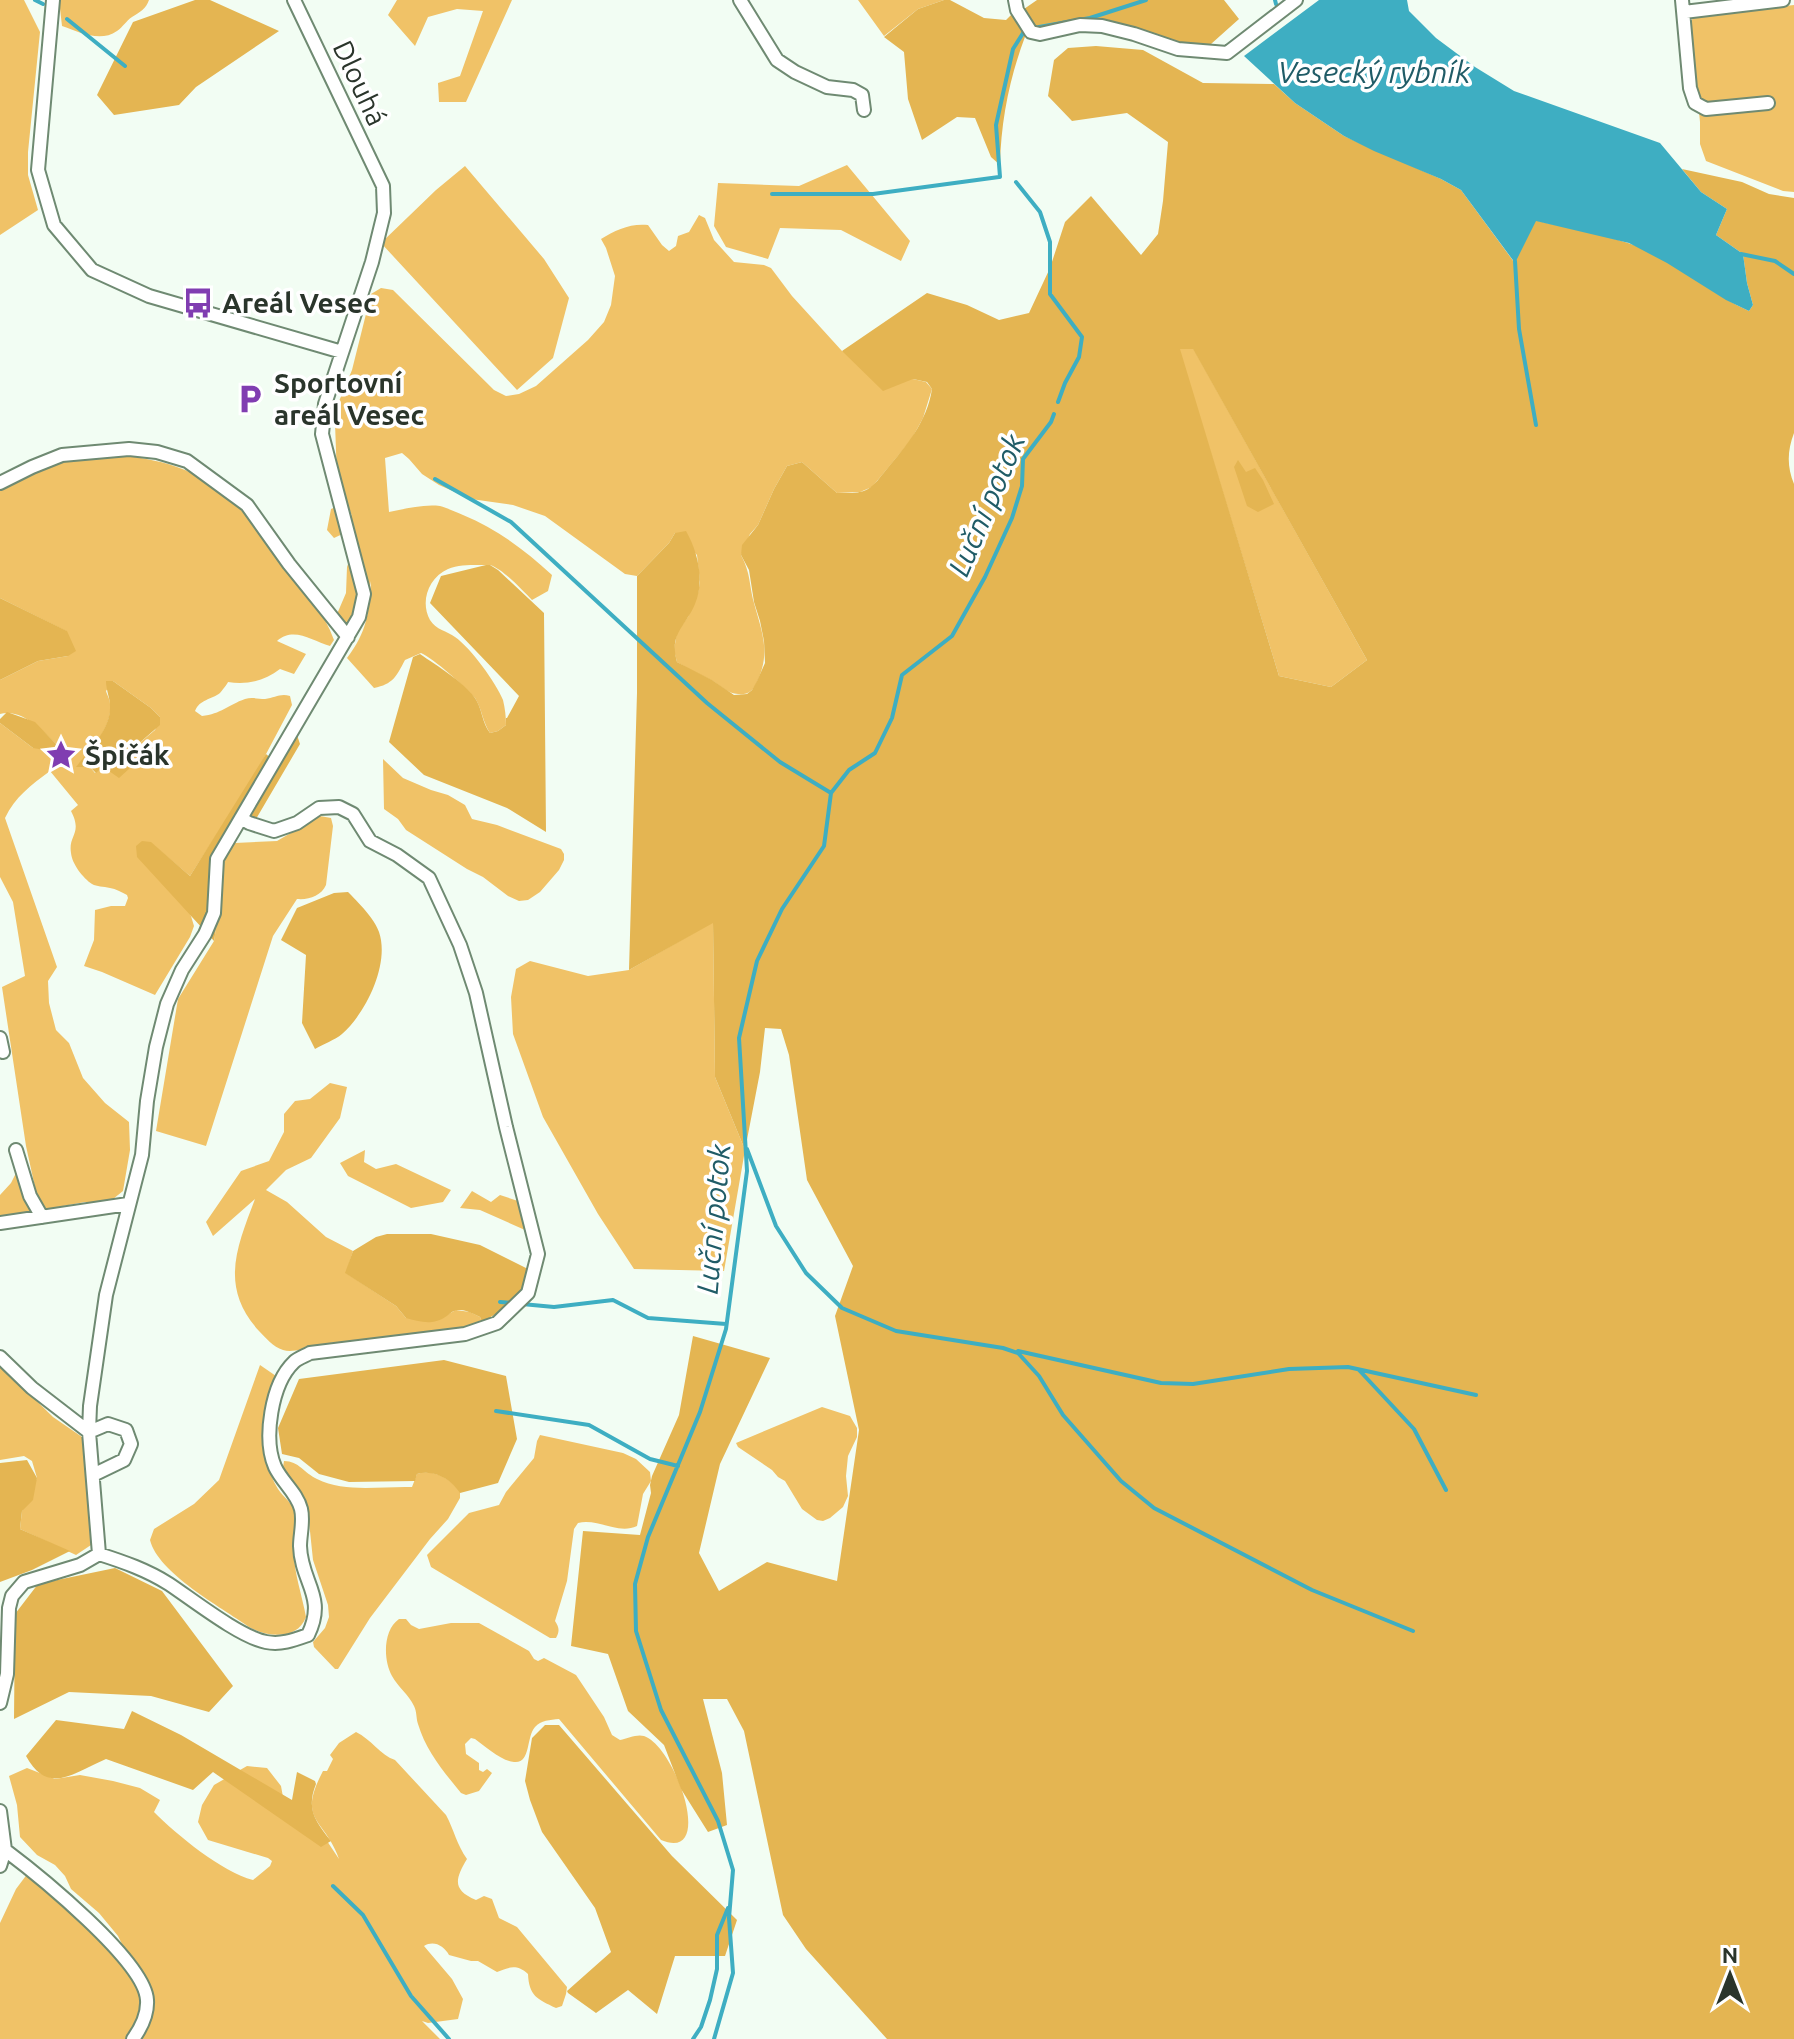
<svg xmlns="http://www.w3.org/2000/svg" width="1794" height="2039" viewBox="0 0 1794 2039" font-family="Ubuntu,sans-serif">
<rect width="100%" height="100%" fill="#f2fdf3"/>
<!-- green -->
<path fill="#f0c267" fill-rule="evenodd" d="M 0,0 L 24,0 L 40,32 L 28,152 L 28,175 L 38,210 L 0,235 Z
M 59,0 L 149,0 C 146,9 140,12 132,17 C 126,21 123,27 117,31 C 100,43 79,32 62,26 Z
M 397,0 L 512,0 L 466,102 L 439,102 L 438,83 L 460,76 L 483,11 L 457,9 L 428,17 L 415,46 L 388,15 Z
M 858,0 L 944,0 L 918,9 L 884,36 Z
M 1794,5 L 1794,192 L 1783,191 L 1706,161 L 1700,144 L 1700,122 L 1690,22 L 1695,16 Z
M 847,165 L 910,241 L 901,261 L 841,230 L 780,228 L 768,259 L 726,247 L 714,226 L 718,183 L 799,186 Z
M 465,166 L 544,259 L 569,298 L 553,358 L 517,390 L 381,243 L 436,190 Z
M 699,215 L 705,218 L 714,240 L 734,262 L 764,265 L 771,268 L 792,296 L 842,351 L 913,379 L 926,382 L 932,389 L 923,418 L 911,440 L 872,487 L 860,492 L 837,493 L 802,462 L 787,466 L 774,489 L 758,525 L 750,534 L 741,555 C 751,574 749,585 754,603 C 762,632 771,653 757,682 C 753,691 748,695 738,694 C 728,694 719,684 711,680 C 700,674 688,669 677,662 L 674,650 L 677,632 L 688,617 L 698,593 L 700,582 L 697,555 L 675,533 L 669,543 L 637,576 L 625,574 L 545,516 L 513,505 L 471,499 L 439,485 L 422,474 L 409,459 L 402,453 L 385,458 L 389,512 C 405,509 423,504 440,506 C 447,508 456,512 463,515 C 497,529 525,550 552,575 L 548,591 L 532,600 C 522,590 503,569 490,565 C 489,565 478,565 478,565 C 468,565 457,565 448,569 C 428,578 420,602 430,620 C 436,630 447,631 455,637 C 471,648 496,683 503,700 C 505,708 506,717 506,725 L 498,731 L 490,733 C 483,723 482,709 475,698 C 467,688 433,658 421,653 L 405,660 C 396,677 393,684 374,688 L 347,658 C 367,632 369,613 371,581 L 362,620 L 348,625 L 337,614 L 346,593 L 347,567 L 355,543 L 351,530 L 334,538 L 327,530 L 331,509 L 343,504 L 352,516 L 337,478 L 335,423 L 337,406 L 352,370 L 371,294 L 381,288 L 393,290 L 494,390 L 506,396 L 519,394 L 536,386 L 588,340 L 604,322 L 611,305 L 615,276 L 606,248 L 601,239 C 615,230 631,223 648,225 L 662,245 L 669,251 L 676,246 L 678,236 L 689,232 Z
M 1193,348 L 1367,660 L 1331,687 L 1279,676 L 1179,349 Z
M 118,454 C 141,458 164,461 185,470 C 230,489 259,529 287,567 C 305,590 324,612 334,640 L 330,646 C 312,641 294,626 277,641 L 306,654 L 294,674 L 280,669 C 265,681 247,685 228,682 C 228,683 221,692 220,693 C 211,700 200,699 195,711 L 202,716 C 221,714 228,705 245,699 C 252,697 258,699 265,699 C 275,698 280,693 290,696 L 292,705 L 256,773 L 190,876 L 151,843 L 191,916 L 194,926 L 190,937 L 155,995 L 102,972 L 84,966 L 94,940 L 95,910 L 111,906 L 125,906 L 128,898 L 127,895 C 121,892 116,889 110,888 C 103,886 97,887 92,884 C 83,878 72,864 71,853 C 68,835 83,834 71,811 L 78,805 L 50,771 C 31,785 15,797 5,818 L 57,967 L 48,981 L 49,1003 L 56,1030 L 69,1043 L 83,1078 L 105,1103 L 129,1122 L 130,1150 L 123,1191 L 108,1203 L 85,1202 L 47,1209 L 38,1201 L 26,1146 L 2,987 L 25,976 L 13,902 L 0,877 L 0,723 L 33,748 L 60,748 C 45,733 23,708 0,714 L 0,680 L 38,661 L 68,656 L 66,631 L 0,598 L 0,486 L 44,466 L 93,456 ZM 113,681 L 151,708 L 160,717 L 155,730 L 137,745 L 130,768 L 109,771 L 102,768 L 95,773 L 90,767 L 77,767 C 90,750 113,727 110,704 C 110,699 107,695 106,691 Z
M 383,759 L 403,778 L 431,790 L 448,795 L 465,805 L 472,819 L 497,825 L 561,849 L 564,854 L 564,860 L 559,870 L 540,892 L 528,900 L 519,901 L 508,896 L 483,877 L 467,869 L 406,830 L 398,819 L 384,809 Z
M 320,816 L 331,818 L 333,826 L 326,885 C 321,896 309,900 297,899 L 273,936 L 206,1146 L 156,1131 L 178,999 L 214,941 L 223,886 L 222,871 L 227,855 L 235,843 L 277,841 Z
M 713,922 L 715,1077 L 745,1150 L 724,1271 L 634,1269 L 598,1214 L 543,1117 L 513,1034 L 511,997 L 516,969 L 530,961 L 588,976 L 629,970 Z
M 330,1083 L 347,1087 L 340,1118 L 311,1158 L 286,1170 L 266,1190 L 287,1202 L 326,1237 L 353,1251 L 346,1273 L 396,1306 L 406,1318 L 443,1317 L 456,1310 L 470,1312 L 480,1317 L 482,1322 L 472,1328 C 438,1332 403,1338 368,1342 C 358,1343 347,1342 337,1342 C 321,1344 295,1354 283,1350 C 273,1347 266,1338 259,1331 C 219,1287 237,1247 255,1199 L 213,1236 L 206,1222 L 241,1171 L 269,1161 L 284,1132 L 284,1114 L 295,1101 L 310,1099 Z
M 365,1150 L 364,1162 L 376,1169 L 396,1164 L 451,1190 L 443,1202 L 411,1208 L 348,1176 L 340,1163 Z
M 18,1169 L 33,1212 L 0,1217 L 0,1195 L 11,1183 Z
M 472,1191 L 491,1202 L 500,1195 L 518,1201 L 525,1230 L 480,1210 L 460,1208 Z
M 0,1365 L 53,1417 L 85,1439 L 92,1528 L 91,1545 L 76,1555 L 20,1529 L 22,1511 L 37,1478 L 32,1461 L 24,1456 L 0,1460 Z
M 260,1365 L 276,1376 C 266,1415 256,1453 278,1489 C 284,1498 293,1503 296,1514 C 299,1525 295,1534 294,1544 C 292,1568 302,1594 306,1617 C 297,1641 267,1637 249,1627 C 221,1607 158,1573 150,1540 L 154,1529 L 194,1504 L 219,1480 Z
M 822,1407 L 850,1416 L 857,1428 L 857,1437 L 848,1456 L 846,1476 L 848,1496 L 843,1507 L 830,1518 L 823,1521 L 817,1520 L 802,1509 L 785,1481 L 778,1477 L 772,1470 L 738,1447 L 736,1443 Z
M 540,1435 L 623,1453 L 636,1459 L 650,1472 L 651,1481 L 643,1494 L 637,1526 C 618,1535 598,1518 578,1523 L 574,1529 L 567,1581 L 555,1621 C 559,1627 560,1631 556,1638 L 550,1638 L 431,1567 L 427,1555 L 469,1513 L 499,1505 L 506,1492 L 534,1458 L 537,1441 Z
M 284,1461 C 299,1461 304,1473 317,1479 C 345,1493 381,1486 412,1487 L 417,1474 C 434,1469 449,1478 460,1491 L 460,1498 L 448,1519 L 430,1539 L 370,1618 L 338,1669 L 335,1669 L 314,1647 L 313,1642 L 325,1628 L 329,1617 L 328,1605 L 313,1560 L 308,1512 L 303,1496 L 283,1467 Z
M 399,1619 L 406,1619 L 411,1625 L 419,1629 L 451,1623 L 479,1623 L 529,1651 L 534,1659 L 538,1661 L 544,1658 L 576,1675 L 604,1717 L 612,1735 L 620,1740 C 628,1738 637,1734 644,1736 C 676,1747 716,1863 661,1840 L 559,1719 C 550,1720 541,1720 535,1727 C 526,1737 531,1764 514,1762 C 501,1761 485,1746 475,1739 L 471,1738 L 465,1744 L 466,1754 L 479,1763 L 479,1770 L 483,1772 L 487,1769 L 492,1773 L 479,1791 L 466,1795 L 461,1793 C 444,1772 426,1751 418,1724 C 416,1718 417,1712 414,1706 C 409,1695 398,1687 392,1676 C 383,1660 383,1630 399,1619 Z
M 356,1732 C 371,1739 380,1755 395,1760 L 446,1815 C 454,1830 457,1845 467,1859 C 455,1879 452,1890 476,1900 L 484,1896 L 492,1899 L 499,1918 L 517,1927 L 567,1987 L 566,1994 L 562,2006 L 556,2008 C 537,1999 529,1996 528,1974 C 517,1964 509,1967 497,1972 L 478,1961 L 471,1961 L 449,1955 C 444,1946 434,1940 424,1946 L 452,1979 L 463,1999 L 458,2019 L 428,2023 L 422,2021 L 440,2039 L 139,2039 L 149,2025 L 153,1993 L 125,1950 L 118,1936 L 99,1913 L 71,1889 L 65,1876 L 55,1865 L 37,1855 L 20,1837 L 17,1805 L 9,1776 L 27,1768 L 55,1779 L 80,1775 L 113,1781 L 140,1788 L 160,1800 L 154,1812 C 177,1835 222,1872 253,1880 L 270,1866 L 272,1861 L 268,1858 L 208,1840 L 198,1822 L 202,1805 L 214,1785 L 247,1766 L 267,1768 L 281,1786 L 285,1808 L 325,1838 L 339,1859 C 325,1818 296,1822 323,1771 L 327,1771 L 333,1759 L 330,1755 L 339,1743 Z
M 28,1873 C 53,1896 138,1966 142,1998 C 144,2012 135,2028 127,2039 L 0,2039 L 0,1923 L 16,1889 Z"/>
<!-- forest -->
<path fill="#e4b552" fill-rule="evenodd" d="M 195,0 L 210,0 L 279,31 L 196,87 L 179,105 L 114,115 L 97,95 L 133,22 Z
M 944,0 L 950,0 L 984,18 L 1006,20 L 1013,13 L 1026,34 C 1010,76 1001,119 1000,165 L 991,157 L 975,118 L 957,117 L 922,140 L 908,99 L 904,52 L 884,37 L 918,9 Z
M 1037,0 L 1224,0 L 1239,19 L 1211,44 L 1181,44 L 1074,24 L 1031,26 L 1024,9 Z
M 1096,46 L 1143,50 L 1203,83 L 1274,84 L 1295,103 L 1344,136 L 1441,179 L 1461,190 L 1514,262 L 1535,220 C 1566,228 1598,233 1628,243 C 1670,257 1707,292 1749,311 L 1753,305 L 1747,283 L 1743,254 L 1716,235 L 1727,209 L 1701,192 L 1682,169 L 1742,182 L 1769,194 L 1794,198 L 1794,433 C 1787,451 1787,467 1794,484 L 1794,2039 L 887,2039 L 806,1949 L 783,1915 L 744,1731 L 727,1699 L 703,1699 L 722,1773 L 727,1825 L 708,1832 L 681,1789 L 664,1745 L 628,1711 L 608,1654 L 571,1646 L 583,1531 L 640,1535 L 651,1493 L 650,1485 L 652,1476 L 679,1415 L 693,1336 L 770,1358 L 720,1464 L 699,1553 L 719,1591 L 767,1562 L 837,1581 L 859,1430 L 835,1316 L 853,1266 L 807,1180 L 789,1055 L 781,1029 L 765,1028 L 760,1072 L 745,1150 L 715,1077 L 713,923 L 629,970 L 637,693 L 637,576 L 669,543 L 675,533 L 686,531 C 698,552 705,581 695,604 C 685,628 669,633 677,662 L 712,680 L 734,695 L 747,694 L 752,690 L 757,681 L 765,663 L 764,641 L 760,621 L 754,602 L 749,570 L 741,555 L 742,545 L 758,525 L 774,489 L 787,466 L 802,462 L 837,493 C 848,493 859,494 868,489 C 875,485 880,477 886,470 C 906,446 927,422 932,389 L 927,382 L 913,379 L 883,391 L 842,351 L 927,293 L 967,305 L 999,320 L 1029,313 L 1050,268 L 1065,222 L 1091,196 L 1141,255 L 1158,234 L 1163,201 L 1168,142 L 1127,113 L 1072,121 L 1048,96 L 1054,60 L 1068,48 ZM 1180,349 L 1193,349 L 1367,660 L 1331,687 L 1279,676 Z
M 1238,460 L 1246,472 L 1255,468 L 1263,480 L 1274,504 L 1258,512 L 1247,506 L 1234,467 Z
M 486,565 L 490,565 L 498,570 L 544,613 L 546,832 L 507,808 L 424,775 L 389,742 L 413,657 L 420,654 C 437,666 463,681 475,698 C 482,708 482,723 490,733 L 498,731 L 506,725 L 506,718 L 507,718 L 519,696 L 430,603 L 441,576 Z
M 0,598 L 67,631 L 76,651 L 68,656 L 38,661 L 0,680 Z
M 106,681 L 113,681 L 151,708 L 160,717 L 160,725 L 137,745 L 130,768 L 119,778 L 109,771 L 102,768 L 96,773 L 90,767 L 76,767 C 89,750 111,729 110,706 C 110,698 106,690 106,681 Z
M 7,712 L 35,722 L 60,748 L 56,752 L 33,748 L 0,723 L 0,719 Z
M 297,735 L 300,744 L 256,819 L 239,814 L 220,847 L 227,855 L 222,871 L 223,886 L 214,941 L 137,857 L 136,846 L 142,841 L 151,842 L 190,876 L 266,754 L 280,766 Z
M 348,892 C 357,901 375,919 379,932 C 390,964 366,1013 342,1034 C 335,1040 323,1044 315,1049 L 302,1023 L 306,955 L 281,940 L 297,908 L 334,893 Z
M 387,1234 L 431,1234 L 480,1245 L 528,1269 L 525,1287 L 501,1311 L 482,1322 L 480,1317 C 447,1300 455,1319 432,1322 C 423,1323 414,1320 406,1318 L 396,1306 L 345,1273 L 353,1251 L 376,1237 Z
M 444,1360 L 506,1376 L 517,1439 L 498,1483 L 460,1493 C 451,1479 434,1469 417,1474 L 415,1481 L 349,1482 L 319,1474 L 299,1458 L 282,1454 L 278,1428 L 299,1379 Z
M 27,1460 L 37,1478 L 33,1500 L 22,1511 L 20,1529 L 70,1551 L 32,1570 L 0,1582 L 0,1463 Z
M 115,1568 L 162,1591 L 233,1686 L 209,1712 L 151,1696 L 69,1692 L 14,1719 L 15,1614 L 38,1584 Z
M 132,1711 L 181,1735 L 292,1800 L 297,1772 L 315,1781 L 316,1784 C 306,1809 315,1821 331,1841 L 321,1847 L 213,1772 L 193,1790 L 106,1759 C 73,1773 48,1796 26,1756 L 56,1720 L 124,1729 Z
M 545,1725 L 559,1725 L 672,1856 L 737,1920 L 725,1956 L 675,1956 L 657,2014 L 628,1990 L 596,2013 L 568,1993 L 567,1991 L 611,1952 L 595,1908 L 542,1832 L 530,1800 L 525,1781 L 532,1738 Z"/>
<!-- water -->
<path fill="#3eaec2" d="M 1319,0 L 1407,0 L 1409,11 L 1436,38 L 1475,67 L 1514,91 L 1660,143 L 1701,192 L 1727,209 L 1716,235 L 1743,254 L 1747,283 L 1753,305 L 1749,311 L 1726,300 L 1667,263 L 1629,243 L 1536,221 L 1515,263 L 1461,190 L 1441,179 L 1374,151 L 1344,136 L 1295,103 L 1244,56 Z"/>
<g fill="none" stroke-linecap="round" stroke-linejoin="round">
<!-- stream -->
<path stroke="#3eaec2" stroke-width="4" d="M 35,0 L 43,4
M 1275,0 L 1276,4
M 67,19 L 125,66
M 1039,27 L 1090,18 L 1146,0
M 1000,177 L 996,125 L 1013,49 L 1025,30
M 1016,182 L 1040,212 L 1050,242 L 1050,294 L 1082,337 L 1079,357 L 1065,383 L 1058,402
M 772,194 L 873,194 L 999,177
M 1741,254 L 1775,261 L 1794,274
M 1515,261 L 1519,329 L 1536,425
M 435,479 L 511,522 L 707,703 L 780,762 L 831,793
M 747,1149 L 776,1226 L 806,1273 L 842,1308 L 896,1331 L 1003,1348 L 1018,1353 L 1039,1376 L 1063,1415 L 1121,1481 L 1154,1508 L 1312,1590 L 1413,1631
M 500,1302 L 514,1303
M 522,1304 L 554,1307 L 613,1300 L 648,1318 L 726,1324
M 1018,1351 L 1161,1383 L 1193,1384 L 1289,1369 L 1348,1367 L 1476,1395
M 1359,1370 L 1414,1429 L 1446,1490
M 496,1411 L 589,1425 L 650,1459 L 678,1466
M 333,1886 L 363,1915 L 411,1996 L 449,2039
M 693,2039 L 701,2027 L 710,2000 L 717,1969 L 717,1935 L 728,1908
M 714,2039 L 733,1973 L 729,1918 L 733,1870 L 718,1821 L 661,1710 L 636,1631 L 635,1584 L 648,1537 L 700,1412 L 726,1329 L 747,1171 L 739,1038 L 757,961 L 782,909 L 824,846 L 831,793 L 849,770 L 875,753 L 892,718 L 902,675 L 952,636 L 985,577 L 1012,518 L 1022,486 L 1023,459 L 1051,422 L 1054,414"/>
<!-- minor casing -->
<g stroke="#6f8a72" stroke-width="16">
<path id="minor" d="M 53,0 L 38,170 L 54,225 L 92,270 L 149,296 L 342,352
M 740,0 L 777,60 L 795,72 L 827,87 L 853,90 L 862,95 L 864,110
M 1015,0 L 1017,10 L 1031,32 L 1040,34 L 1080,25 L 1102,26 L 1134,34 L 1178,49 L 1227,53 L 1296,0
M 1682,0 L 1690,88 L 1695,103 L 1706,109 L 1768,103
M 1684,12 L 1783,0
M 0,483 L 32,467 L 62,455 L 129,449 L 157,452 L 187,461 L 247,505 L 289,564 L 348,637
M 0,1038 L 3,1052
M 16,1150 L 30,1196 L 42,1217
M 0,1223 L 128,1204
M 0,1357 L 32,1388 L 89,1432
M 89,1432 L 108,1424 L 126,1430 L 131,1444 L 124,1460 L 93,1475
M 99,1554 L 89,1432 L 90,1406 L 106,1295 L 142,1155 L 147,1101 L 156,1047 L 167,1004 L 182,970 L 205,934 L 214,913 L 217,859 L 359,617 L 364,594 L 322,434 L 325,404 L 372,262 L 384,213 L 383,186 L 294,0
M 0,1703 L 7,1674 L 9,1608 L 12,1596 L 24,1582 L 80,1565 L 99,1554 C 124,1562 147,1570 169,1584 C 193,1600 240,1637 266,1642 C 281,1645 294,1640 308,1635 C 327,1596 301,1583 300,1546 C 300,1535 304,1521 301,1509 C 297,1493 282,1482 275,1467 C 263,1439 271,1384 294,1362 C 298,1358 305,1356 310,1353 L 465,1334 L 497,1323 L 528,1293 L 538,1254 L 506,1127 L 476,993 L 460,945 L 429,878 L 397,855 L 370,841 L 353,814 L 339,807 L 319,808 L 297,823 L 274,831 L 249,823 L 241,818
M 0,1811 L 5,1850 L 0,1866
M 5,1850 C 37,1874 145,1961 147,2000 C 148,2015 141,2028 133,2039"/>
</g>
<!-- minor -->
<use href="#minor" stroke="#fff" stroke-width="12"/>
</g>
<!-- icons -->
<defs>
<g id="bus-bare" transform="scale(2.4)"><path d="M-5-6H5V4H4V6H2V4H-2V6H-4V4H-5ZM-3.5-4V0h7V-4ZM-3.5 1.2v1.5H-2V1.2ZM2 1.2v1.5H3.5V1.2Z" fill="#803db1" stroke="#fff" stroke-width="2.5" paint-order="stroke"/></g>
<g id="parking-bare" transform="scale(2.4)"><path d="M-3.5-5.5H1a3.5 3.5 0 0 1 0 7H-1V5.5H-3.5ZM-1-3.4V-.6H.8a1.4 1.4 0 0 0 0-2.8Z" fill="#803db1" stroke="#fff" stroke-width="2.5" paint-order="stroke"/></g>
<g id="sight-bare" transform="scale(2.4)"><path d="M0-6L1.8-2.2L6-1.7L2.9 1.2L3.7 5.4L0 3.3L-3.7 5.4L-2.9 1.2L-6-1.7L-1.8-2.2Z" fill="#803db1" stroke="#fff" stroke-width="2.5" paint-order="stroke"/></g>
</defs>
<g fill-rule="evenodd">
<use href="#bus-bare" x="198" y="303"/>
<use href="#parking-bare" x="250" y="399"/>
<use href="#sight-bare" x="61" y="755"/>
</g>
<g text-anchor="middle" stroke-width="7" stroke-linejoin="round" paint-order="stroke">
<!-- street labels -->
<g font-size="28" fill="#2a352b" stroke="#fff">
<text transform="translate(360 83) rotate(65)" y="10">Dlouhá</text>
</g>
<!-- poi labels -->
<g font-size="28" font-weight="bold" fill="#2a352b" stroke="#fff" text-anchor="start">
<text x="222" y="313">Areál Vesec</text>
<text x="274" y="393">Sportovní<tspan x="274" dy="32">areál Vesec</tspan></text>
<text x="85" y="765">Špičák</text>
</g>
<!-- water labels -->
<g font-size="30" font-style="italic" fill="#205c67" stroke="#fff">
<text x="1374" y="83">Vesecký rybník</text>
<text transform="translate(987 505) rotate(-67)" y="10">Luční potok</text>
<text transform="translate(714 1219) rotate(-85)" y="10">Luční potok</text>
</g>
</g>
<!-- north arrow -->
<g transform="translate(1730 1975)" stroke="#ffffff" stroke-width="6" paint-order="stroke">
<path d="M0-6L14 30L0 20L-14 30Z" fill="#2a352b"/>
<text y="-12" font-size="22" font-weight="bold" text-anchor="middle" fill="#2a352b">N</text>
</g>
</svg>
